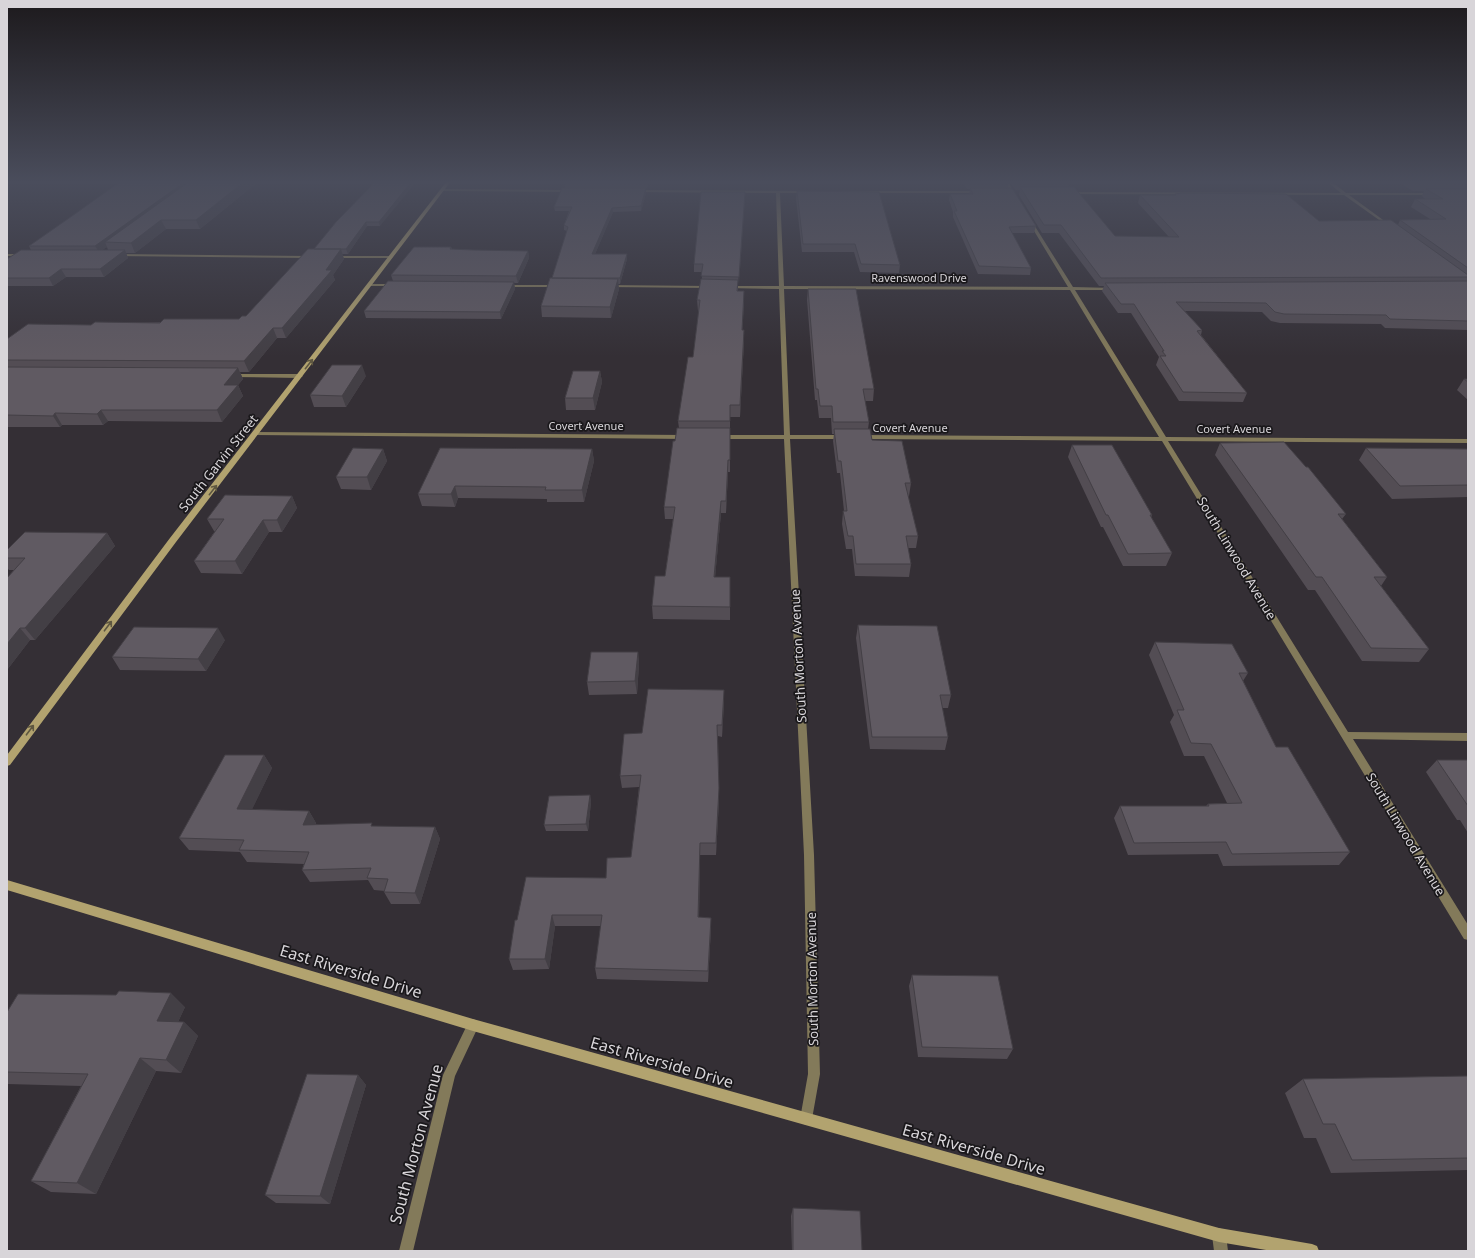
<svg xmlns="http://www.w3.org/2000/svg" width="1475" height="1258" viewBox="0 0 1475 1258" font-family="'Noto Sans',sans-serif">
<rect width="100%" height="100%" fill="#342f35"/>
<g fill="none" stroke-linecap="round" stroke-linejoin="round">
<!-- street -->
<path fill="#837a5a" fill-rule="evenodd" d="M 1004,181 L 1008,181 L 1017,199 L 1015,199 Z
M 1326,181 L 1331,181 L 1346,193 L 1433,193 L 1435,194 L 1433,195 L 1349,195 L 1390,225 L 1391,226 L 1389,227 L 1344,195 L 1069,194 L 1067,193 L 1069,192 L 1341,193 Z
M 442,189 L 571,190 L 573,191 L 571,192 L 441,191 Z
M 635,190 L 808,191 L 807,193 L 780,193 L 784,286 L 1068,287 L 1028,221 L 1031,220 L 1073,287 L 1114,288 L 1116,289 L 1114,290 L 1075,290 L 1166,437 L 1468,439 L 1468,443 L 1168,441 L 1348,732 L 1468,733 L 1468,741 L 1353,739 L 1468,925 L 1468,940 L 1464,939 L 1162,441 L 860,439 L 857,437 L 860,435 L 1159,437 L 1070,290 L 784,289 L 790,435 L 843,435 L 846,437 L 843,439 L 790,439 L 814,855 L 820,1074 L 812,1119 L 810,1123 L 806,1125 L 802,1123 L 800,1119 L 808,1074 L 804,855 L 784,439 L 720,439 L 717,437 L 720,435 L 784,435 L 779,289 L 727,288 L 725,287 L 727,286 L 779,286 L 776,193 L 634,192 Z
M 831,191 L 979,191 L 981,192 L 979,193 L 830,193 Z
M 7,254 L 22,254 L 24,255 L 22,256 L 7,256 Z
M 116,254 L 310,256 L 312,257 L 310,258 L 114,256 L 114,255 Z
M 334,256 L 391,256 L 393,257 L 391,258 L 332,258 L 332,256 Z
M 368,284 L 396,284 L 398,285 L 396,286 L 370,286 L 368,285 Z
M 503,285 L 558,285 L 560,286 L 558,287 L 503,287 Z
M 605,285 L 710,286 L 712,287 L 710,288 L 607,287 L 605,287 Z
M 232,374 L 300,374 L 303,376 L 300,378 L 230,377 L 229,376 Z
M 256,432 L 687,435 L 690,437 L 687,439 L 254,435 L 253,434 Z
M 473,1019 L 477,1021 L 479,1025 L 455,1076 L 413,1251 L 399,1251 L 443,1075 L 469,1021 Z
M 1219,1228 L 1224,1230 L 1226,1235 L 1228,1251 L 1214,1251 L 1212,1235 L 1214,1230 Z"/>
<!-- secondary -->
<path fill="#b2a36f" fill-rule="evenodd" d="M 447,181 L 451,181 L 176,542 L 10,765 L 7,766 L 7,755 L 170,538 Z
M 7,880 L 473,1019 L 1219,1228 L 1312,1244 L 1317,1246 L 1319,1251 L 1272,1251 L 1219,1242 L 473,1031 L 7,890 Z"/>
</g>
<!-- wall -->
<path fill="#534d54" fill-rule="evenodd" d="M 259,181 L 200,229 L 166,229 L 135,253 L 126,253 L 128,258 L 104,277 L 66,277 L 53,286 L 7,286 L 7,259 L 31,250 L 29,246 ZM 107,247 L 108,250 L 102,250 Z
M 376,181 L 380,226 L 367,226 L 348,254 L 342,254 L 344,259 L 333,275 L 335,280 L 286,338 L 277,338 L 249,372 L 240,372 L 243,379 L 238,385 L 243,396 L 222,422 L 108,421 L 103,425 L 62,425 L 60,427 L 7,427 L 7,339 L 91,325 L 239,319 L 246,316 L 314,249 Z
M 565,181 L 649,181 L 647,188 L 565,188 L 564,183 Z
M 963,181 L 1007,181 L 1008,184 L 1008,188 L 1036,226 L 1034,233 L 1012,233 L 1031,268 L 1030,275 L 978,274 L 953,217 L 953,212 L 949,200 L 950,194 L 969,194 L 970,189 L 967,189 Z
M 1009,181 L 1067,181 L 1069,184 L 1068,187 L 1115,236 L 1169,237 L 1138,203 L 1140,195 L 1174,195 L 1175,194 L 1319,221 L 1398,225 L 1400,220 L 1430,219 L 1411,207 L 1415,199 L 1425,199 L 1422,196 L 1424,191 L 1413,191 L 1396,181 L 1468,181 L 1468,330 L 1385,328 L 1381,324 L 1280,323 L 1271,321 L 1262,312 L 1185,311 L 1202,330 L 1201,335 L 1247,393 L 1243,402 L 1179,401 L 1156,365 L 1159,357 L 1131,313 L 1118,313 L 1102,291 L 1104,286 L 1099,286 L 1059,233 L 1042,233 L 1019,195 L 1020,190 L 1015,190 Z
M 646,188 L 646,193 L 641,211 L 613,212 L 595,254 L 627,254 L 627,259 L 620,284 L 618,284 L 619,289 L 611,318 L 542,317 L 541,306 L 552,278 L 567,231 L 564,230 L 564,225 L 569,211 L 555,211 L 554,207 Z
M 797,191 L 900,265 L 899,273 L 860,272 L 854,252 L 802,252 L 796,198 Z
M 745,192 L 738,284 L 738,291 L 744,302 L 742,330 L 744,341 L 740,417 L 730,417 L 730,472 L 728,472 L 726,513 L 721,513 L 715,577 L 730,577 L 730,620 L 653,619 L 652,606 L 665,576 L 673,519 L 665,519 L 664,507 L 675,441 L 679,428 L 678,421 L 693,357 L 699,311 L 698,311 L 697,300 L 702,279 L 702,272 L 694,272 L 694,264 Z
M 451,247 L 452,249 L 473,250 L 528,251 L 529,258 L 518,283 L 514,283 L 515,289 L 501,319 L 366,318 L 364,311 L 393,281 L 391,275 Z
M 808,289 L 874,389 L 873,401 L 865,401 L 869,422 L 868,429 L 872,440 L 911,483 L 909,496 L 908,496 L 918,536 L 916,548 L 908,548 L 911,564 L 909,577 L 855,576 L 852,549 L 846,549 L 842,524 L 843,511 L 844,511 L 840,473 L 837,473 L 833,441 L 834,434 L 832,434 L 831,418 L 819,418 L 817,400 L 815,400 L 807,300 Z
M 600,371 L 602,382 L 595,410 L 566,410 L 565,398 Z
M 366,376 L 346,407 L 314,407 L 310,395 Z
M 1464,379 L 1468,379 L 1468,400 L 1457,390 Z
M 1220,443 L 1346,514 L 1342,519 L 1387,577 L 1381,586 L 1429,649 L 1419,662 L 1362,661 L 1315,590 L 1308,590 L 1215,455 Z
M 1072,445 L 1152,515 L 1151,518 L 1172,553 L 1166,566 L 1123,566 L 1103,527 L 1101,527 L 1068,457 Z
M 1366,448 L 1468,449 L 1468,497 L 1392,499 L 1359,460 Z
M 383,449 L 387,461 L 371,490 L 341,489 L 336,477 Z
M 592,449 L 594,461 L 584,502 L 547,502 L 547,499 L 458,498 L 455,507 L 422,506 L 418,494 Z
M 292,496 L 297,508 L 282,532 L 269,532 L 242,574 L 201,573 L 194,561 L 215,531 L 214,531 L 207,519 Z
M 107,533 L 115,546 L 35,640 L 30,640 L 7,670 L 7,578 L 14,570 L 9,570 L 7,568 L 7,550 Z
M 858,625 L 951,695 L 948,708 L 942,708 L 948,737 L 945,750 L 870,749 L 856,638 Z
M 225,640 L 206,671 L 120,670 L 112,657 Z
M 1155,642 L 1248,673 L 1243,681 L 1276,747 L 1350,852 L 1339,865 L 1223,866 L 1218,854 L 1128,855 L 1114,818 L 1120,806 L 1206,806 L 1208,804 L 1227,803 L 1204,756 L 1184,756 L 1170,722 L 1174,715 L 1149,655 Z
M 638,652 L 639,664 L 637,694 L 589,695 L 587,682 Z
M 724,690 L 724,702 L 722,737 L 718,736 L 719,800 L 716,855 L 700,855 L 699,917 L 711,918 L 711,928 L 708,982 L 597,979 L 595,968 L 601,926 L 555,926 L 549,969 L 513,970 L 509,959 L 517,920 L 606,878 L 631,857 L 639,787 L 622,788 L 620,776 L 642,733 Z
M 264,755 L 272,768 L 252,809 L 309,811 L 316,823 L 316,824 L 374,826 L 435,827 L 440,839 L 420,904 L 391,904 L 384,892 L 385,891 L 374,890 L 368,880 L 310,882 L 302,870 L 304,864 L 247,862 L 240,852 L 189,850 L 179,838 Z
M 1437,760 L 1468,760 L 1468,833 L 1460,820 L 1457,820 L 1426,772 Z
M 590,795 L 591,802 L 588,831 L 546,831 L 544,825 Z
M 912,975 L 1013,1049 L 1007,1059 L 918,1057 L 909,986 Z
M 185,1007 L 178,1022 L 184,1022 L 198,1036 L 181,1073 L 156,1071 L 96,1194 L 51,1192 L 31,1181 L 81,1086 L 7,1084 L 7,1012 Z
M 358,1075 L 366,1085 L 330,1204 L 276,1203 L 265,1195 Z
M 1468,1076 L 1468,1170 L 1331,1173 L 1316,1138 L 1304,1138 L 1285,1093 L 1303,1079 Z
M 793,1208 L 862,1251 L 792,1251 L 791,1216 Z"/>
<!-- shaded-wall -->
<path fill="#433f45" d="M 186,181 L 197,181 L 105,242 L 107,247 L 99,252 L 95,246 Z
M 245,181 L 259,181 L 200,229 L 196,220 Z
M 412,181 L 417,181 L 380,226 L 379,222 Z
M 648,181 L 649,181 L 647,188 L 647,184 Z
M 646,188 L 646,193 L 641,211 L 641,206 Z
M 745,192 L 745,199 L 739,284 L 739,277 Z
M 612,208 L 613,212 L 593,259 L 592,254 Z
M 161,220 L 166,229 L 135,253 L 131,243 Z
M 366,222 L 367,226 L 348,254 L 346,249 Z
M 341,249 L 344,259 L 333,275 L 335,280 L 286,338 L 282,328 Z
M 125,250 L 128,258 L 104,277 L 100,269 Z
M 528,251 L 529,258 L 518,283 L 516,276 Z
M 627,254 L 627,259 L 620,284 L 620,278 Z
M 61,269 L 66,277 L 53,286 L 49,278 Z
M 618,279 L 619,289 L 611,318 L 610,307 Z
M 514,282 L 515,289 L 501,319 L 500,312 Z
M 744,291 L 744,302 L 742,341 L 742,330 Z
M 273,328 L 277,338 L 249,372 L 244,361 Z
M 744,330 L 744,341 L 740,417 L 740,405 Z
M 362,365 L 366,376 L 346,407 L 342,396 Z
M 238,368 L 243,379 L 238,385 L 243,396 L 222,422 L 217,410 L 224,385 Z
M 600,371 L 602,382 L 595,410 L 593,398 Z
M 101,410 L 108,421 L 103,425 L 97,414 Z
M 55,413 L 62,425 L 60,427 L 53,416 Z
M 383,449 L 387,461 L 371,490 L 367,477 Z
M 592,449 L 594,461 L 584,502 L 582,490 Z
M 728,460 L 728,472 L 726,513 L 726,501 Z
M 455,486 L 458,498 L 455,507 L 451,494 Z
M 292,496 L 297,508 L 282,532 L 277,520 Z
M 721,501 L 721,513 L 714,590 L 714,577 Z
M 263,520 L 269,532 L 242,574 L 235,561 Z
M 107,533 L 115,546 L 35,640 L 25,628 Z
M 20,628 L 30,640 L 7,670 L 7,644 Z
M 218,628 L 225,640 L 206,671 L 198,659 Z
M 638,652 L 639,664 L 637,694 L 635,681 Z
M 724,690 L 724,702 L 722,737 L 722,725 Z
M 717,725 L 719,800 L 716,855 L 716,843 Z
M 264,755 L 272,768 L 246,822 L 237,809 Z
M 590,795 L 591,802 L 588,831 L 586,824 Z
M 309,811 L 316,823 L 311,837 L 303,825 Z
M 435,827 L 440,839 L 420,904 L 415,893 Z
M 700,843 L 700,855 L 699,928 L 698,917 Z
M 552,915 L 555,926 L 549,969 L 545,959 Z
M 711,918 L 711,928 L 708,982 L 708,971 Z
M 171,993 L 185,1007 L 172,1035 L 157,1021 Z
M 184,1022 L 198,1036 L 181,1073 L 166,1060 Z
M 140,1058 L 156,1071 L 96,1194 L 77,1183 Z
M 358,1075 L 366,1085 L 330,1204 L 320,1196 Z"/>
<!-- building -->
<path fill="#605a62" stroke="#433f45" d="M 121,181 L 186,181 L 95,246 L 29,246 L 72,216 Z
M 190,181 L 245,181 L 196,220 L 161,220 L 131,243 L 105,242 Z
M 376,181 L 412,181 L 379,222 L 366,222 L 346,249 L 314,249 L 336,222 Z
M 565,181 L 648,181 L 647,184 L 564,183 Z
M 967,181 L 1007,181 L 1008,184 L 968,184 Z
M 1014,181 L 1067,181 L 1069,184 L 1016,184 Z
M 1413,181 L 1468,181 L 1468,184 L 1416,183 Z
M 1020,187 L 1074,187 L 1115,236 L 1179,237 L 1140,195 L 1176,195 L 1175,194 L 1182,193 L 1286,194 L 1319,221 L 1391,220 L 1468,275 L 1468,277 L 1101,278 L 1061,225 L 1044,225 Z
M 562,188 L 646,188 L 641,206 L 612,208 L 592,254 L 627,254 L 620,278 L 552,278 L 568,227 L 564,225 L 572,207 L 554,207 Z
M 970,188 L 1012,188 L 1036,226 L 1009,227 L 1031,268 L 979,266 L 954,211 L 957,211 L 950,194 L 973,194 Z
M 1426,189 L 1468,189 L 1468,268 L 1400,220 L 1446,219 L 1415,199 L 1443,199 Z
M 797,191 L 879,192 L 900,265 L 861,264 L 855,244 L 803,244 Z
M 701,192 L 745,192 L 739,277 L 701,276 L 703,264 L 694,264 Z
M 414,247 L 451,247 L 450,249 L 473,250 L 528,251 L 516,276 L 391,275 Z
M 308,249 L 341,249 L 326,270 L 332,270 L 282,328 L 273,328 L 244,361 L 7,360 L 7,339 L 28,324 L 91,325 L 95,322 L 160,323 L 164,319 L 239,319 L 242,316 L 246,316 Z
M 21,250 L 125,250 L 100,269 L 61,269 L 49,278 L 7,278 L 7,259 Z
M 550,278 L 618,279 L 610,307 L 541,306 Z
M 701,279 L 738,280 L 737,291 L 744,291 L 742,330 L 744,330 L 740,405 L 730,405 L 730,421 L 678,421 L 688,357 L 693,357 L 700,300 L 697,300 Z
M 388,281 L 514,282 L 500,312 L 364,311 Z
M 1468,281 L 1468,321 L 1390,319 L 1386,315 L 1284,314 L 1275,312 L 1266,303 L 1176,302 L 1202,330 L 1197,331 L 1247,393 L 1183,392 L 1160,356 L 1166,356 L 1162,351 L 1164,351 L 1134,304 L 1121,304 L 1105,283 Z
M 808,289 L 856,289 L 874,389 L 863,389 L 869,422 L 833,422 L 832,406 L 820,406 L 818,389 L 816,389 Z
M 332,365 L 362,365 L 342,396 L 310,395 Z
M 7,367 L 238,368 L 224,385 L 238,385 L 217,410 L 101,410 L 97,414 L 55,413 L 53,416 L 7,415 Z
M 573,371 L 600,371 L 593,398 L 565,398 Z
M 1464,379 L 1468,379 L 1468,382 Z
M 677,428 L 730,428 L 730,460 L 728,460 L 726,501 L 721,501 L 714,577 L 730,577 L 730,607 L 652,606 L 655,576 L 665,576 L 675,507 L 664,507 L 673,441 L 675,441 Z
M 834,429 L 870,429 L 872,440 L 902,441 L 911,483 L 905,483 L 918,536 L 906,536 L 911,564 L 856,564 L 853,536 L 848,536 L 843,511 L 847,511 L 841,461 L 838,461 Z
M 1284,442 L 1306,467 L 1308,467 L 1346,514 L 1338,514 L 1387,577 L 1374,577 L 1429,649 L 1371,648 L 1322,577 L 1316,577 L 1220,443 Z
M 1072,445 L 1112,445 L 1152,515 L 1150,515 L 1172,553 L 1128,554 L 1108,515 L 1106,515 Z
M 353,448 L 383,449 L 367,477 L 336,477 Z
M 440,448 L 592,449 L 582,490 L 545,490 L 546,487 L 455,486 L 451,494 L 418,494 Z
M 1366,448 L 1468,449 L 1468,485 L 1400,486 Z
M 225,495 L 292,496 L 277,520 L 263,520 L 235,561 L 194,561 L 224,519 L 207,519 Z
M 25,532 L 107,533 L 25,628 L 20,628 L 7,644 L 7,578 L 25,558 L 7,558 L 7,550 Z
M 858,625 L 937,626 L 951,695 L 940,695 L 948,737 L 872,737 Z
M 134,627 L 218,628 L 198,659 L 112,657 Z
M 1155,642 L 1232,644 L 1248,673 L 1239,673 L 1276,747 L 1288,747 L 1350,852 L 1232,854 L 1226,842 L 1134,843 L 1120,806 L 1209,806 L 1208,804 L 1242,803 L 1211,744 L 1191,743 L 1177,710 L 1184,710 Z
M 591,652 L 638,652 L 635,681 L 587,682 Z
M 648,689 L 724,690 L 722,725 L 717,725 L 719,788 L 716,843 L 700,843 L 698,917 L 711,918 L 708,971 L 595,968 L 602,915 L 552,915 L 545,959 L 509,959 L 515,920 L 517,920 L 526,877 L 606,878 L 607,858 L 631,857 L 641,775 L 620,776 L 624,734 L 642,733 Z
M 225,755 L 264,755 L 237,809 L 309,811 L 303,825 L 372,823 L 371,826 L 435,827 L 415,893 L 384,892 L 388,879 L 367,878 L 371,868 L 302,870 L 309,852 L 239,850 L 244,840 L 179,838 Z
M 1437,760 L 1468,760 L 1468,806 Z
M 590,795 L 586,824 L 544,825 L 549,796 Z
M 912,975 L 998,976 L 1013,1049 L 922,1047 Z
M 119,991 L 171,993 L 157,1021 L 184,1022 L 166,1060 L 140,1058 L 77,1183 L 31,1181 L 88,1074 L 7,1072 L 7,1012 L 18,994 L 116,995 Z
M 307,1074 L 358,1075 L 320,1196 L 265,1195 Z
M 1468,1076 L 1468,1158 L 1352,1160 L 1335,1124 L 1323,1124 L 1303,1079 Z
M 793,1208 L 860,1211 L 862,1251 L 793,1251 Z"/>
<!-- one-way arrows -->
<defs><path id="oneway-shaft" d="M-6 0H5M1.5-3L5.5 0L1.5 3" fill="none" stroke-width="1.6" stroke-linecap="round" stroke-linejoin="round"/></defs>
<g stroke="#5e5741">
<use href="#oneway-shaft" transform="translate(309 364) rotate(-52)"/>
<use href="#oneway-shaft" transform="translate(213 490) rotate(-52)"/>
<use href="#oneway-shaft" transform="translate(108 626) rotate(-53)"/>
<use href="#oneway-shaft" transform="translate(30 730) rotate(-53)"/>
</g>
<!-- sky -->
<linearGradient id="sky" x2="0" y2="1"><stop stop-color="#1d1a1d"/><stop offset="0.51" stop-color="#4a4d5c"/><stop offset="1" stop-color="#4a4d5c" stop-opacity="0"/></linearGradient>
<rect width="1475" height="357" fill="url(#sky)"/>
<g text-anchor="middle" stroke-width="3.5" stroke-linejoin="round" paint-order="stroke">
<!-- far-street labels -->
<g font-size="11" fill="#d8d5d9" stroke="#1a181b">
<text x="919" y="282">Ravenswood Drive</text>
<text x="586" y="430">Covert Avenue</text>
<text x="910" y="432">Covert Avenue</text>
<text x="1234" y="433">Covert Avenue</text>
</g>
<!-- street labels -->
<g font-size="13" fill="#d8d5d9" stroke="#1a181b">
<text transform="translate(218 463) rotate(-52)" y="5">South Garvin Street</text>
<text transform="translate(1237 558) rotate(59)" y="5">South Linwood Avenue</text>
<text transform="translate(798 656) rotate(-93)" y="5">South Morton Avenue</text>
<text transform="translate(1406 834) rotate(59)" y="5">South Linwood Avenue</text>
<text transform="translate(812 979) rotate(-91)" y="5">South Morton Avenue</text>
</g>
<!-- near-street labels -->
<g font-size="16" fill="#d8d5d9" stroke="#1a181b">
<text transform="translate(351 971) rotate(17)" y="6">East Riverside Drive</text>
<text transform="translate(662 1062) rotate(16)" y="6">East Riverside Drive</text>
<text transform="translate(416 1144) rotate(-75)" y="6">South Morton Avenue</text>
<text transform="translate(974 1149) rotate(16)" y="6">East Riverside Drive</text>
</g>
</g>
<!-- border -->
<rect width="1475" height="1258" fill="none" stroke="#d8d5d9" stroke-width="16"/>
</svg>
